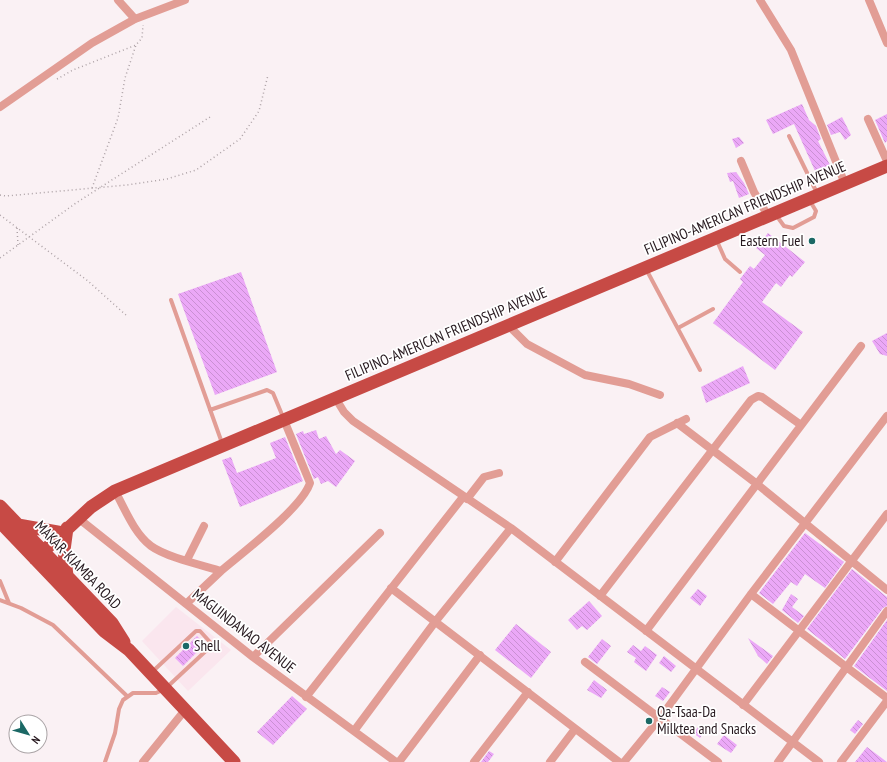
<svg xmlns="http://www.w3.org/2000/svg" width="887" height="762" viewBox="0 0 887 762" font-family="'PT Sans Narrow',sans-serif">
<defs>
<pattern id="building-back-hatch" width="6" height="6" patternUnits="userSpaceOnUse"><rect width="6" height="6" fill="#eba8f7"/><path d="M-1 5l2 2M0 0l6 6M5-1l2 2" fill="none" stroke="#ca90d3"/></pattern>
</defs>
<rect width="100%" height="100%" fill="#faf1f4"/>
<!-- built -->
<path fill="#fae6ee" d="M 176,607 L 231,650 L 188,691 L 142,641 Z"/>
<!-- building -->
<path fill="url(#building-back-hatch)" d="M 802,104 L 809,120 L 816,126 L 821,139 L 818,141 L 830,165 L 815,171 L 794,124 L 773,134 L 766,120 Z
M 887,114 L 887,141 L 885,143 L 875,120 Z
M 842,117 L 851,135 L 845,140 L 840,132 L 831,135 L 827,125 Z
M 739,137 L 744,143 L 736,148 L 732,139 Z
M 736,172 L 744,183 L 749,194 L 739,198 L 733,181 L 730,182 L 727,173 Z
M 768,233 L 805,262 L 792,277 L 790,275 L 781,287 L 776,283 L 762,302 L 803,332 L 775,370 L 713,323 L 743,282 L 740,279 L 750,266 L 754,269 L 765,255 L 756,248 Z
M 241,272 L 277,372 L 215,395 L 178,294 Z
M 887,333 L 887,356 L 880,354 L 872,341 Z
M 743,366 L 750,383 L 706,403 L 701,387 Z
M 316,430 L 319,439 L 326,436 L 336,454 L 340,450 L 355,461 L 336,487 L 328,481 L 321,484 L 318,477 L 314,479 L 296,434 L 303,431 L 304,434 Z
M 285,437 L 303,481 L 240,507 L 222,460 L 231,457 L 237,473 L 276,458 L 270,443 Z
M 805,533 L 844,562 L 825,588 L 805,574 L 797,586 L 791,582 L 773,604 L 759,593 Z
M 852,569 L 887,597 L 887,606 L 883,608 L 845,659 L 807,629 Z
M 698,589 L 707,596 L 700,606 L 690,598 Z
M 791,594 L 798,599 L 792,607 L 804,616 L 798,623 L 782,610 Z
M 589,601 L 602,616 L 587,630 L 582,626 L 577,630 L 568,620 Z
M 887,620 L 887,691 L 854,666 Z
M 516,624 L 551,652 L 531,678 L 495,650 Z
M 197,636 L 205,644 L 183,666 L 175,658 Z
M 748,638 L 773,656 L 767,664 L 758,656 Z
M 602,639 L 611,646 L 597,664 L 588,657 Z
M 633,645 L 641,651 L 645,646 L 657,655 L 646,671 L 634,662 L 636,658 L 627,652 Z
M 664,656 L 676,666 L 671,672 L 659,663 Z
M 594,680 L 607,690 L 601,698 L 587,690 Z
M 662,687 L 670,692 L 663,701 L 655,696 Z
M 292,696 L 307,709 L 273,745 L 257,732 Z
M 858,720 L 863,724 L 855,734 L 850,730 Z
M 700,725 L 706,729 L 700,738 L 693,733 Z
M 724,735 L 737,745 L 731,753 L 717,744 Z
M 867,747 L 887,762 L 855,762 Z
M 489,751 L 494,754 L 488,762 L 481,762 Z"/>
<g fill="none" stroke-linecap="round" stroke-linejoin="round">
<!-- path -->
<path stroke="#ada2a6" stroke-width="1.5" stroke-dasharray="1 3" stroke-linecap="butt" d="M 57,79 L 73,70 L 136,45 L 142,38 L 143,25
M 92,188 L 118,118 L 125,78 L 136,45
M 0,195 L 6,196 L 127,185 L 167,179 L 196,170 L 240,139 L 259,111 L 268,75
M 0,215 L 88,281 L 127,316
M 17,228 L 18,245
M 0,258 L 76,203 L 210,117"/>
<!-- service -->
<path stroke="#e29d95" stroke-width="4" d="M 789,136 L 817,193
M 776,215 L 784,226 L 793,228 L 814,217 L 816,211 L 810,201
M 717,241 L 725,259 L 740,272
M 646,269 L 700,370
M 171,300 L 222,443
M 678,328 L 713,309
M 210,410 L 267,390 L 273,393 L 283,417
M 0,581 L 9,603
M 0,600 L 21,608 L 53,625 L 127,696
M 105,762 L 115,733 L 119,709 L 123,700 L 133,693 L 156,693 L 165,689 L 209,648 L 210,642 L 200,631 L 196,631 L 152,672"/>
<!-- minor -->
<path stroke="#e29d95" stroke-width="8" d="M 118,0 L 135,19
M 760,0 L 791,50 L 845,184
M 869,0 L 887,43
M 0,107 L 92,43 L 135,19 L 185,0
M 868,119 L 887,161
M 741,161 L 754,192 L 768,216
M 509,326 L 527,344 L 585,375 L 629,384 L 660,395
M 336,399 L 344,412 L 353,421 L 511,528 L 819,762
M 677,423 L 757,484 L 887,590
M 115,491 C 125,509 134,533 151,546 C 166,557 201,565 221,571 L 186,604
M 467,499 L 484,477 L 499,473
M 78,518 L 253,657 L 396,762
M 187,560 L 204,526
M 555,562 L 650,437 L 686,419
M 221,571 C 242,553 302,508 310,483 L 284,420
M 391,588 L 619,762
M 751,594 L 887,698
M 600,596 L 751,400 L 758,396 L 762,397 L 801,425
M 646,631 L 861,346
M 253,657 L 380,533
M 585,662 L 718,762
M 306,697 L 463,497
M 743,705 L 887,514
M 354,731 L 435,622 L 511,528
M 143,762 L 185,710
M 399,762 L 480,655
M 474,762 L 528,692
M 550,762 L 575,729
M 624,762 L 660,718 L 751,594 L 887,416
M 778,762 L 887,611
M 841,762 L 887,701"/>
<!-- primary -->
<path stroke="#c74a45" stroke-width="13" d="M 0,506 L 112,623 L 124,642
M 0,522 L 104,631 L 129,650 L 234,762
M 18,525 L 63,533
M 35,559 L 91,507 L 115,491 L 887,166
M 67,576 L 64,550 L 67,528"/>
</g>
<!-- markers -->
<g fill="#1b6865" stroke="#fff" stroke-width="1.5">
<circle cx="812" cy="241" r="4"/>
<circle cx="186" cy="646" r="4"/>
<circle cx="649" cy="721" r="4"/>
</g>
<g text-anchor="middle" stroke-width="3.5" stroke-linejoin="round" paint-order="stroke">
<!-- street labels -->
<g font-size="15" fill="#27191f" stroke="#fff">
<text transform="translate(745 208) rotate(-23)" y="5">FILIPINO-AMERICAN FRIENDSHIP AVENUE</text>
<text transform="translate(446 334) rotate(-23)" y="5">FILIPINO-AMERICAN FRIENDSHIP AVENUE</text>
<text transform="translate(78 565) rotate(46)" y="5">MAKAR-KIAMBA ROAD</text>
<text transform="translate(244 631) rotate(38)" y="5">MAGUINDANAO AVENUE</text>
</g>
<!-- poi labels -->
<g font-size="15" fill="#27191f" stroke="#fff" text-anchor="start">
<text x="804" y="246" text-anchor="end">Eastern Fuel</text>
<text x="194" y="651">Shell</text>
<text x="657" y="717">Qa-Tsaa-Da<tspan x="657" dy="17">Milktea and Snacks</tspan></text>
</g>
</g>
<!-- north arrow -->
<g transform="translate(28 734) rotate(127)"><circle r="19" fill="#ffffff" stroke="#a9a3a5"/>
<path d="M0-3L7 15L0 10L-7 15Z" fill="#1b6865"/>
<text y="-6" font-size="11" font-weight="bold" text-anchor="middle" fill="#27191f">N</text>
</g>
</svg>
